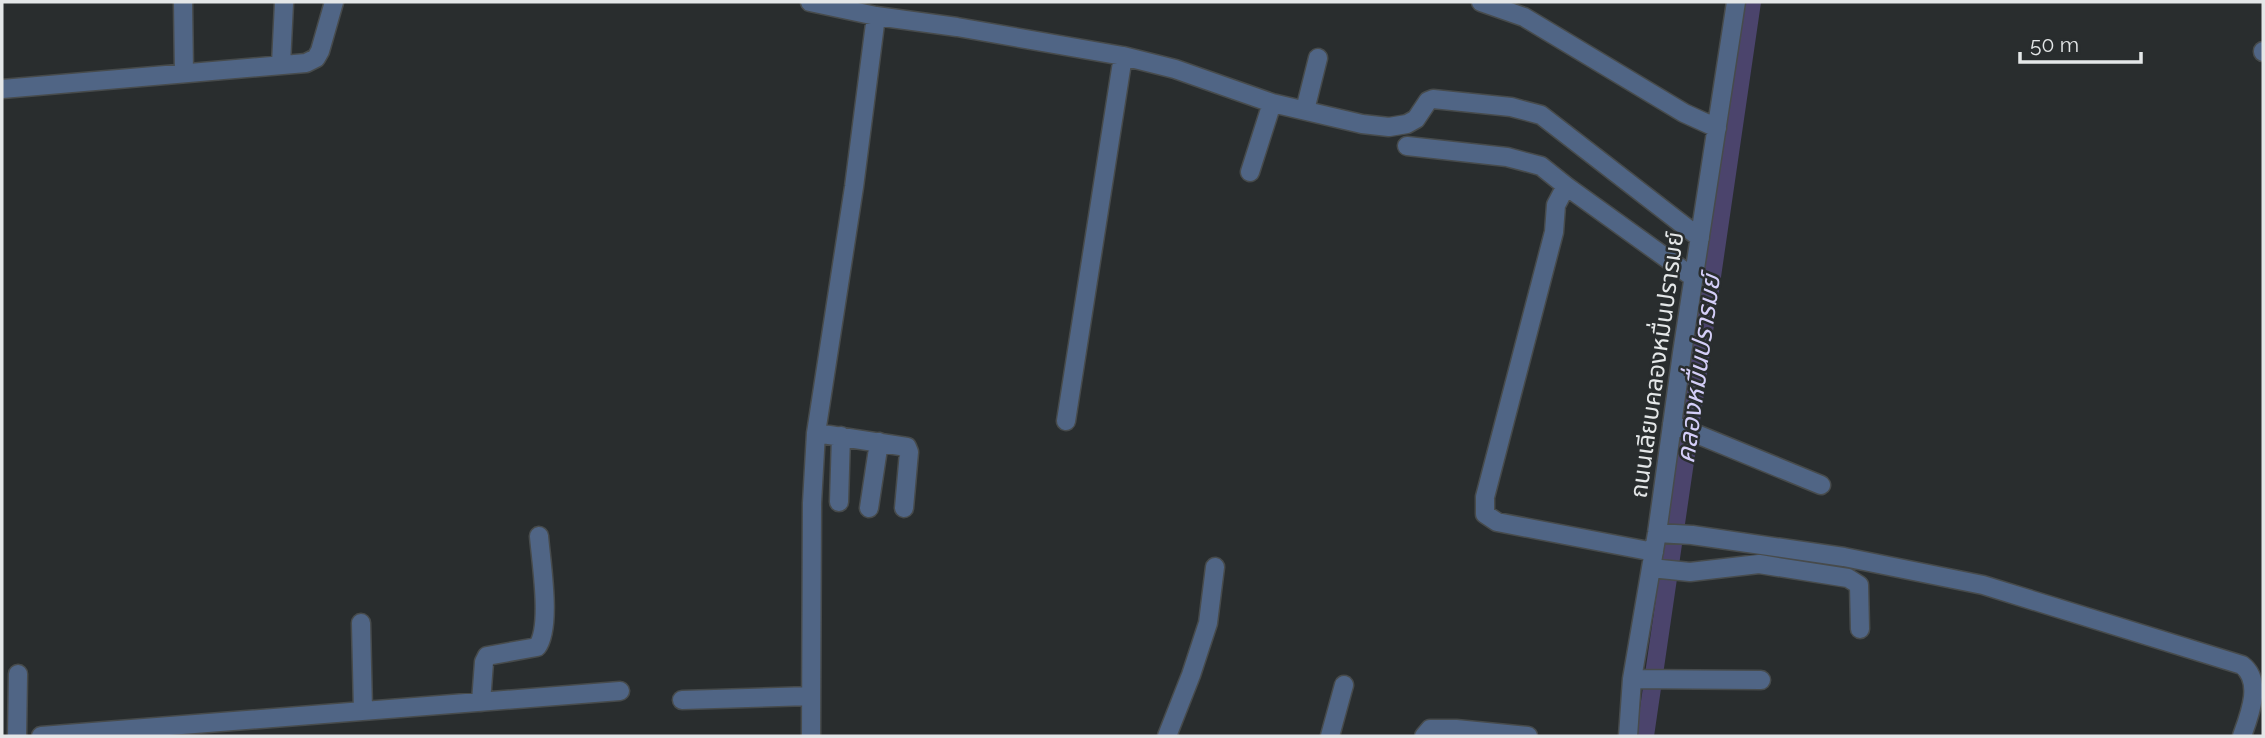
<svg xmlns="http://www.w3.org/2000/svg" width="2265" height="738" viewBox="0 0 2265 738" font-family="Raleway,'Noto Sans Thai',sans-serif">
<rect width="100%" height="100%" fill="#292d2e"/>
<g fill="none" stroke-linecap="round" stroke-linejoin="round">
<!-- canal -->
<path stroke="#4b446c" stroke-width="18" d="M 1645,736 L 1752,2"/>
<!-- minor casing -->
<g stroke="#474b4c" stroke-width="21">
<path id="minor" d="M 183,2 L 184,73
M 810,2 L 876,16 L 957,27 L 1123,56 L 1175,69 L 1272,103 L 1362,124 L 1389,127 L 1407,124 L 1416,119 L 1428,101 L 1433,99 L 1511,107 L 1541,115 L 1700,238
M 1481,2 L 1524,17 L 1684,113 L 1717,128
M 2263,51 L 2263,52
M 281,64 L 284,3
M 2,89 L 306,63 L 316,58 L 320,51 L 334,2
M 1305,110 L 1318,58
M 1407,146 L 1507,157 L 1541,166 L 1566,186
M 1250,172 L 1272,103
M 1066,421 L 1123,56
M 1672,424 L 1821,485
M 816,433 L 907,447 L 909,452 L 904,508
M 839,502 L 841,436
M 869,508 L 879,442
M 1657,533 L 1692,535 L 1844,557 L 1983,585 L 2242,665 C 2263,681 2250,714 2242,736
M 1654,552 L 1497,522 L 1485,514 L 1485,497 L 1554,232 L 1556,205 L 1566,186 L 1694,278
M 1651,568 L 1690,572 L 1759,564 L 1848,578 L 1859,585 L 1860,629
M 361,623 L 363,710
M 1632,679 L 1761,680
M 682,700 L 811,696
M 481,702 L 484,662 L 487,656 L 537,647 C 552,627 541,562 539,536
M 17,736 L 18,674
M 41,736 L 620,691
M 811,736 L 812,503 L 816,433 L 854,187 L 876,16
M 1167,736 L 1191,675 L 1208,623 L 1215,567
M 1330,736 L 1344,685
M 1424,736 L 1430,729 L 1456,729 L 1528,736
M 1628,736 L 1632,679 L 1657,533 L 1682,353 L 1736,2"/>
</g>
<!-- minor -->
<use href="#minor" stroke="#506585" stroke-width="18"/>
</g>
<g text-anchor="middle" stroke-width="5" stroke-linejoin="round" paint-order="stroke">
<!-- street labels -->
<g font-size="24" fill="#e4e7e8" stroke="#292d2e">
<text transform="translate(1657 365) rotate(-82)" y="8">ถนนเลียบคลองหมื่นปรารมย์</text>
</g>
<!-- water labels -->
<g font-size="26" font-style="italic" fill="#d4cef8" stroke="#292d2e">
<text transform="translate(1698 369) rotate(-82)" y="9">คลองหมื่นปรารมย์</text>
</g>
</g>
<!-- border -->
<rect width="2265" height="738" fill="none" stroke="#e4e7e8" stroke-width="7"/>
<!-- scale -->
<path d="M2020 52v10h121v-10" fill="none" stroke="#e4e7e8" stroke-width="3.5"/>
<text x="2030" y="52" font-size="21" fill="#e4e7e8" stroke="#292d2e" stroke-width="5" paint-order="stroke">50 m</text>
</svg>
